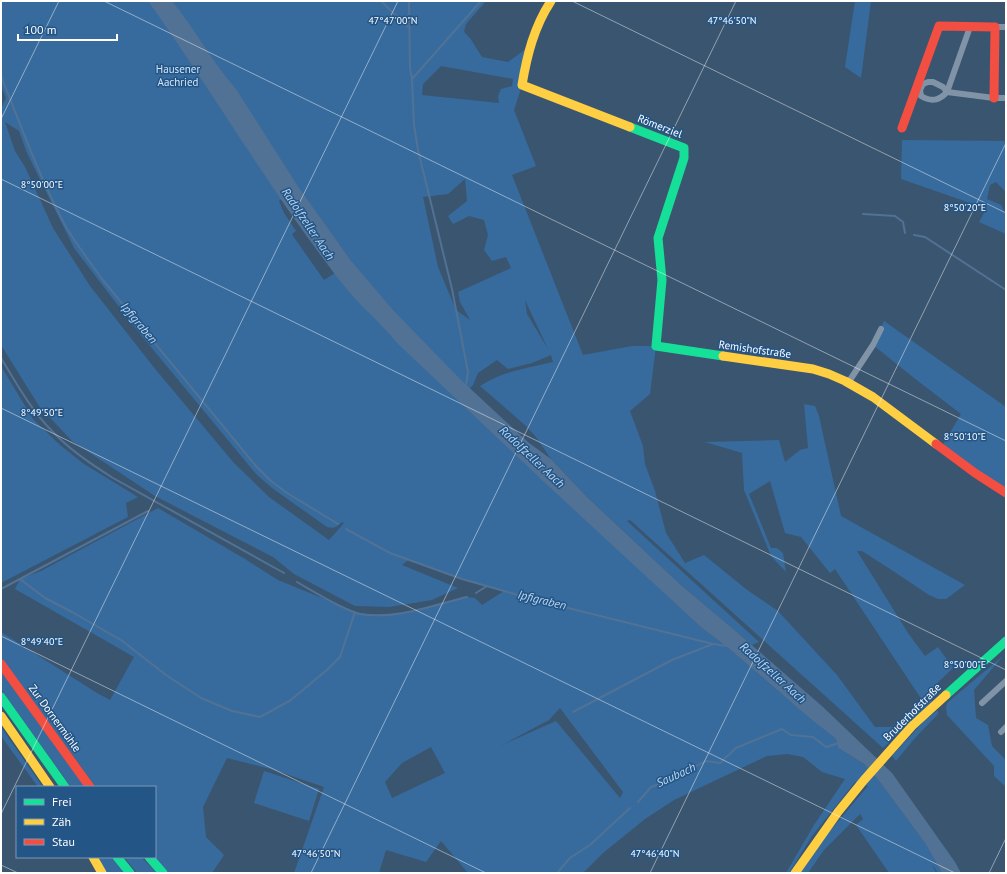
<svg xmlns="http://www.w3.org/2000/svg" width="1007" height="874" viewBox="0 0 1007 874" font-family="'PT Sans',sans-serif">
<rect width="100%" height="100%" fill="#3a5570"/>
<!-- green -->
<path fill="#376b9d" fill-rule="evenodd" d="M 1,1 L 486,1 L 466,24 L 464,32 L 470,38 L 482,57 L 508,62 L 530,46 L 522,85 L 514,110 L 536,166 L 512,175 L 583,355 L 632,346 L 656,346 L 650,394 L 630,411 L 643,446 L 645,464 L 655,491 L 666,533 L 685,563 L 704,555 L 746,589 L 778,611 L 837,675 L 875,727 L 893,727 L 922,700 L 835,569 L 830,573 L 801,537 L 785,533 L 770,481 L 749,494 L 771,548 L 777,548 L 783,553 L 786,572 L 771,556 L 744,490 L 742,453 L 705,442 L 779,440 L 785,462 L 800,450 L 808,448 L 804,404 L 815,406 L 819,416 L 841,516 L 965,585 L 946,599 L 938,599 L 929,595 L 890,569 L 862,551 L 857,551 L 908,633 L 925,656 L 938,647 L 953,668 L 931,689 L 922,699 L 932,701 L 883,748 L 630,520 L 627,521 L 759,642 L 752,645 L 681,585 L 587,497 L 551,459 L 536,437 L 526,426 L 480,386 C 502,371 528,368 553,362 L 551,355 L 532,363 L 508,369 L 497,360 L 478,373 L 473,385 L 459,400 L 703,629 C 750,663 791,704 836,739 L 838,748 L 864,764 L 879,781 L 925,843 L 942,873 L 938,873 L 932,864 L 936,873 L 889,873 L 856,825 L 863,819 L 860,814 L 824,850 L 808,873 L 800,873 L 819,844 L 868,786 L 855,782 L 812,836 L 789,873 L 786,873 L 814,825 L 845,779 L 822,772 L 803,757 L 788,754 L 767,756 L 674,800 L 645,819 L 603,853 L 583,873 L 468,873 L 441,841 L 426,862 L 386,850 L 379,873 L 294,873 L 324,787 L 271,769 L 227,758 L 203,807 L 206,837 L 224,855 L 212,873 L 169,873 L 153,857 L 155,857 L 155,787 L 96,787 L 1,658 L 1,632 L 97,693 L 110,700 L 134,657 L 15,589 L 20,579 L 41,571 L 158,508 L 245,559 L 278,580 L 359,613 L 385,616 L 408,612 L 467,597 L 475,598 L 482,605 L 504,591 L 462,579 L 408,560 L 402,565 L 458,588 L 432,600 L 389,607 L 355,606 L 294,574 L 273,557 L 155,496 L 72,441 L 39,406 L 1,345 L 1,111 L 3,114 L 1,108 L 6,98 L 1,85 ZM 441,66 L 513,79 L 512,86 L 501,89 L 498,96 L 499,103 L 422,95 L 423,84 ZM 5,122 L 19,131 L 27,153 L 74,248 L 136,329 L 256,474 L 272,488 L 327,527 C 334,529 337,527 342,522 L 344,523 L 329,540 L 269,497 L 234,463 L 156,370 L 90,286 L 53,228 L 25,167 L 15,151 ZM 465,179 L 467,201 L 448,216 L 453,224 L 469,216 L 484,220 L 488,235 L 484,250 L 492,261 L 506,257 L 511,268 L 458,292 L 460,302 L 470,320 L 456,310 L 438,267 L 423,197 L 448,194 ZM 297,186 L 352,262 L 324,280 L 293,236 L 292,234 L 296,231 L 284,213 L 279,201 ZM 525,300 L 548,349 L 527,314 ZM 560,708 L 623,792 L 620,798 L 556,721 L 502,745 L 549,720 ZM 431,747 L 445,773 L 392,798 L 385,782 L 402,763 Z
M 855,1 L 871,1 L 861,78 L 845,67 Z
M 902,140 L 1006,141 L 1006,192 L 996,182 L 990,185 L 987,199 L 1001,205 L 1006,215 L 1006,234 L 979,222 L 985,211 L 973,204 L 901,179 Z
M 884,321 L 1006,407 L 1006,493 L 941,448 L 961,414 L 914,378 L 873,345 Z
M 1,366 L 33,419 L 60,445 L 84,464 L 138,497 L 126,503 L 128,517 L 1,583 Z
M 1003,656 L 974,690 L 976,718 L 988,725 L 992,746 L 1006,760 L 1006,787 L 994,776 L 994,766 L 947,715 L 946,706 L 948,702 Z
M 1,670 L 85,787 L 71,787 L 1,689 Z
M 938,710 L 938,714 L 915,738 L 896,761 L 892,756 L 925,720 Z
M 1,727 L 43,787 L 38,787 L 1,736 Z
M 264,771 L 319,789 L 309,821 L 254,803 Z
M 99,857 L 111,857 L 124,873 L 106,873 Z
M 124,857 L 141,857 L 157,873 L 137,873 Z"/>
<!-- water -->
<path fill="#517295" d="M 148,1 L 172,1 C 195,29 212,62 236,89 L 297,185 L 352,262 L 392,309 L 460,379 L 529,443 L 551,459 L 587,497 L 681,585 L 738,633 L 823,707 L 892,773 L 955,862 L 961,873 L 942,873 L 925,843 L 879,781 L 864,764 L 838,748 L 836,739 C 790,704 750,663 703,629 L 542,480 L 396,342 C 387,330 376,320 365,309 C 352,296 339,280 328,265 C 264,180 210,88 148,1 Z"/>
<g fill="none" stroke-linecap="round" stroke-linejoin="round">
<!-- stream -->
<path stroke="#517295" stroke-width="2" d="M 381,1 L 410,29
M 409,1 L 410,68 L 412,79 L 414,125 L 418,150 L 452,289 L 468,372 L 466,385
M 1,76 C 21,126 40,179 66,227 C 77,245 90,262 102,279 L 256,466 L 271,481 L 287,493 L 338,524
M 412,79 L 481,1
M 863,214 L 895,216 L 903,222 L 905,233
M 914,235 L 925,237 L 1006,290
M 1,358 C 16,383 31,410 52,431 C 70,450 91,464 113,478 L 284,573
M 346,529 L 390,553 L 462,579 L 532,599 L 713,644 L 727,646
M 20,579 L 45,598 L 72,612 L 121,640 L 166,675 L 201,698 L 232,711 L 260,717 L 291,700 L 328,669 L 340,657 L 355,612
M 297,582 C 313,591 343,610 360,614 C 396,620 433,605 467,597
M 1,589 L 148,511
M 476,593 L 487,586
M 573,712 L 672,660 L 713,644
M 638,802 L 651,787 L 665,782 L 706,761 L 720,763 L 736,748 L 782,729 L 791,735 L 813,737 L 826,747 L 839,743
M 557,873 L 570,858 L 590,845 L 630,808"/>
<!-- street -->
<path stroke="#8193a6" stroke-width="6" d="M 970,27 L 947,92 C 939,101 931,102 921,96 L 920,90 L 923,84 L 928,82 L 933,82 L 943,87 L 947,92 L 994,98 L 1006,98
M 995,27 L 1006,27
M 848,383 L 873,345 L 881,329
M 982,703 L 1006,681
M 1001,732 L 1006,727"/>
<!-- fast -->
<path stroke="#16e098" stroke-width="9" d="M 630,127 L 684,148 L 684,158 L 658,238 L 662,280 L 656,346 L 723,356
M 946,695 L 1006,641
M 1,697 L 65,787
M 117,857 L 130,873
M 149,857 L 163,873"/>
<!-- slow -->
<path stroke="#ffcf43" stroke-width="9" d="M 551,1 C 534,27 527,55 522,85 L 630,127
M 723,356 L 813,369 L 829,374 L 845,381 L 873,397 L 936,444
M 1,716 L 50,787
M 93,857 L 102,873
M 795,873 L 838,812 L 864,780 L 912,726 L 946,695"/>
<!-- jam -->
<path stroke="#f24e42" stroke-width="9" d="M 902,128 L 939,26 L 995,27 L 994,98
M 936,444 L 975,473 L 1006,493
M 1,664 L 90,787"/>
</g>
<!-- ticks -->
<path fill="none" stroke="#fff" stroke-width="1" stroke-opacity="0.45" d="M 104,1 L 1006,441M 572,1 L 1006,213M 1,119 L 59,1M 1,179 L 1006,670M 1,408 L 955,873M 1,636 L 486,873M 1,814 L 398,1M 1,865 L 18,873M 311,873 L 736,1M 650,873 L 1006,143M 989,873 L 1006,838"/>
<g text-anchor="middle" stroke-width="3" stroke-linejoin="round" paint-order="stroke">
<!-- park labels -->
<g font-size="11" fill="#d2e5f7" stroke="#235587">
<text x="178" y="73">Hausener<tspan x="178" dy="13">Aachried</tspan></text>
</g>
<!-- street labels -->
<g font-size="11" fill="#fff" stroke="#235587">
<text transform="translate(660 126) rotate(21)" y="4">Römerziel</text>
<text transform="translate(755 349) rotate(8)" y="4">Remishofstraße</text>
<text transform="translate(912 712) rotate(-45)" y="4">Bruderhofstraße</text>
<text transform="translate(55 718) rotate(54)" y="4">Zur Dornermühle</text>
</g>
<!-- water labels -->
<g font-size="12" font-style="italic" fill="#bad6f1" stroke="#235587">
<text transform="translate(308 224) rotate(56)" y="4">Radolfzeller Aach</text>
<text transform="translate(139 323) rotate(50)" y="4">Ipfigraben</text>
<text transform="translate(532 457) rotate(43)" y="4">Radolfzeller Aach</text>
<text transform="translate(542 600) rotate(14)" y="4">Ipfigraben</text>
<text transform="translate(773 673) rotate(42)" y="4">Radolfzeller Aach</text>
<text transform="translate(676 775) rotate(-25)" y="4">Saubach</text>
</g>
</g>
<g font-size="10" text-anchor="middle" fill="#fff" stroke="#235587" stroke-width="3" stroke-linejoin="round" paint-order="stroke">
<text x="393" y="24">47°47'00"N</text>
<text x="732" y="24">47°46'50"N</text>
<text x="42" y="188">8°50'00"E</text>
<text x="965" y="211">8°50'20"E</text>
<text x="42" y="416">8°49'50"E</text>
<text x="965" y="440">8°50'10"E</text>
<text x="42" y="645">8°49'40"E</text>
<text x="965" y="668">8°50'00"E</text>
<text x="316" y="857">47°46'50"N</text>
<text x="655" y="857">47°46'40"N</text>
</g>
<!-- border -->
<rect width="1007" height="874" fill="none" stroke="#ffffff" stroke-width="4"/>
<!-- legend -->
<rect x="16" y="786" width="140" height="72" fill="#235587" stroke="#7b99b7"/>
<rect x="24" y="799" width="20" height="6" fill="#16e098" stroke="#7b99b7"/>
<text x="52" y="806" font-size="12" fill="#ffffff">Frei</text>
<rect x="24" y="819" width="20" height="6" fill="#ffcf43" stroke="#7b99b7"/>
<text x="52" y="826" font-size="12" fill="#ffffff">Zäh</text>
<rect x="24" y="839" width="20" height="6" fill="#f24e42" stroke="#7b99b7"/>
<text x="52" y="846" font-size="12" fill="#ffffff">Stau</text>
<!-- scale -->
<path d="M18 34v6h99v-6" fill="none" stroke="#ffffff" stroke-width="2"/>
<text x="24" y="34" font-size="12" fill="#ffffff" stroke="#235587" stroke-width="3" paint-order="stroke">100 m</text>
</svg>
